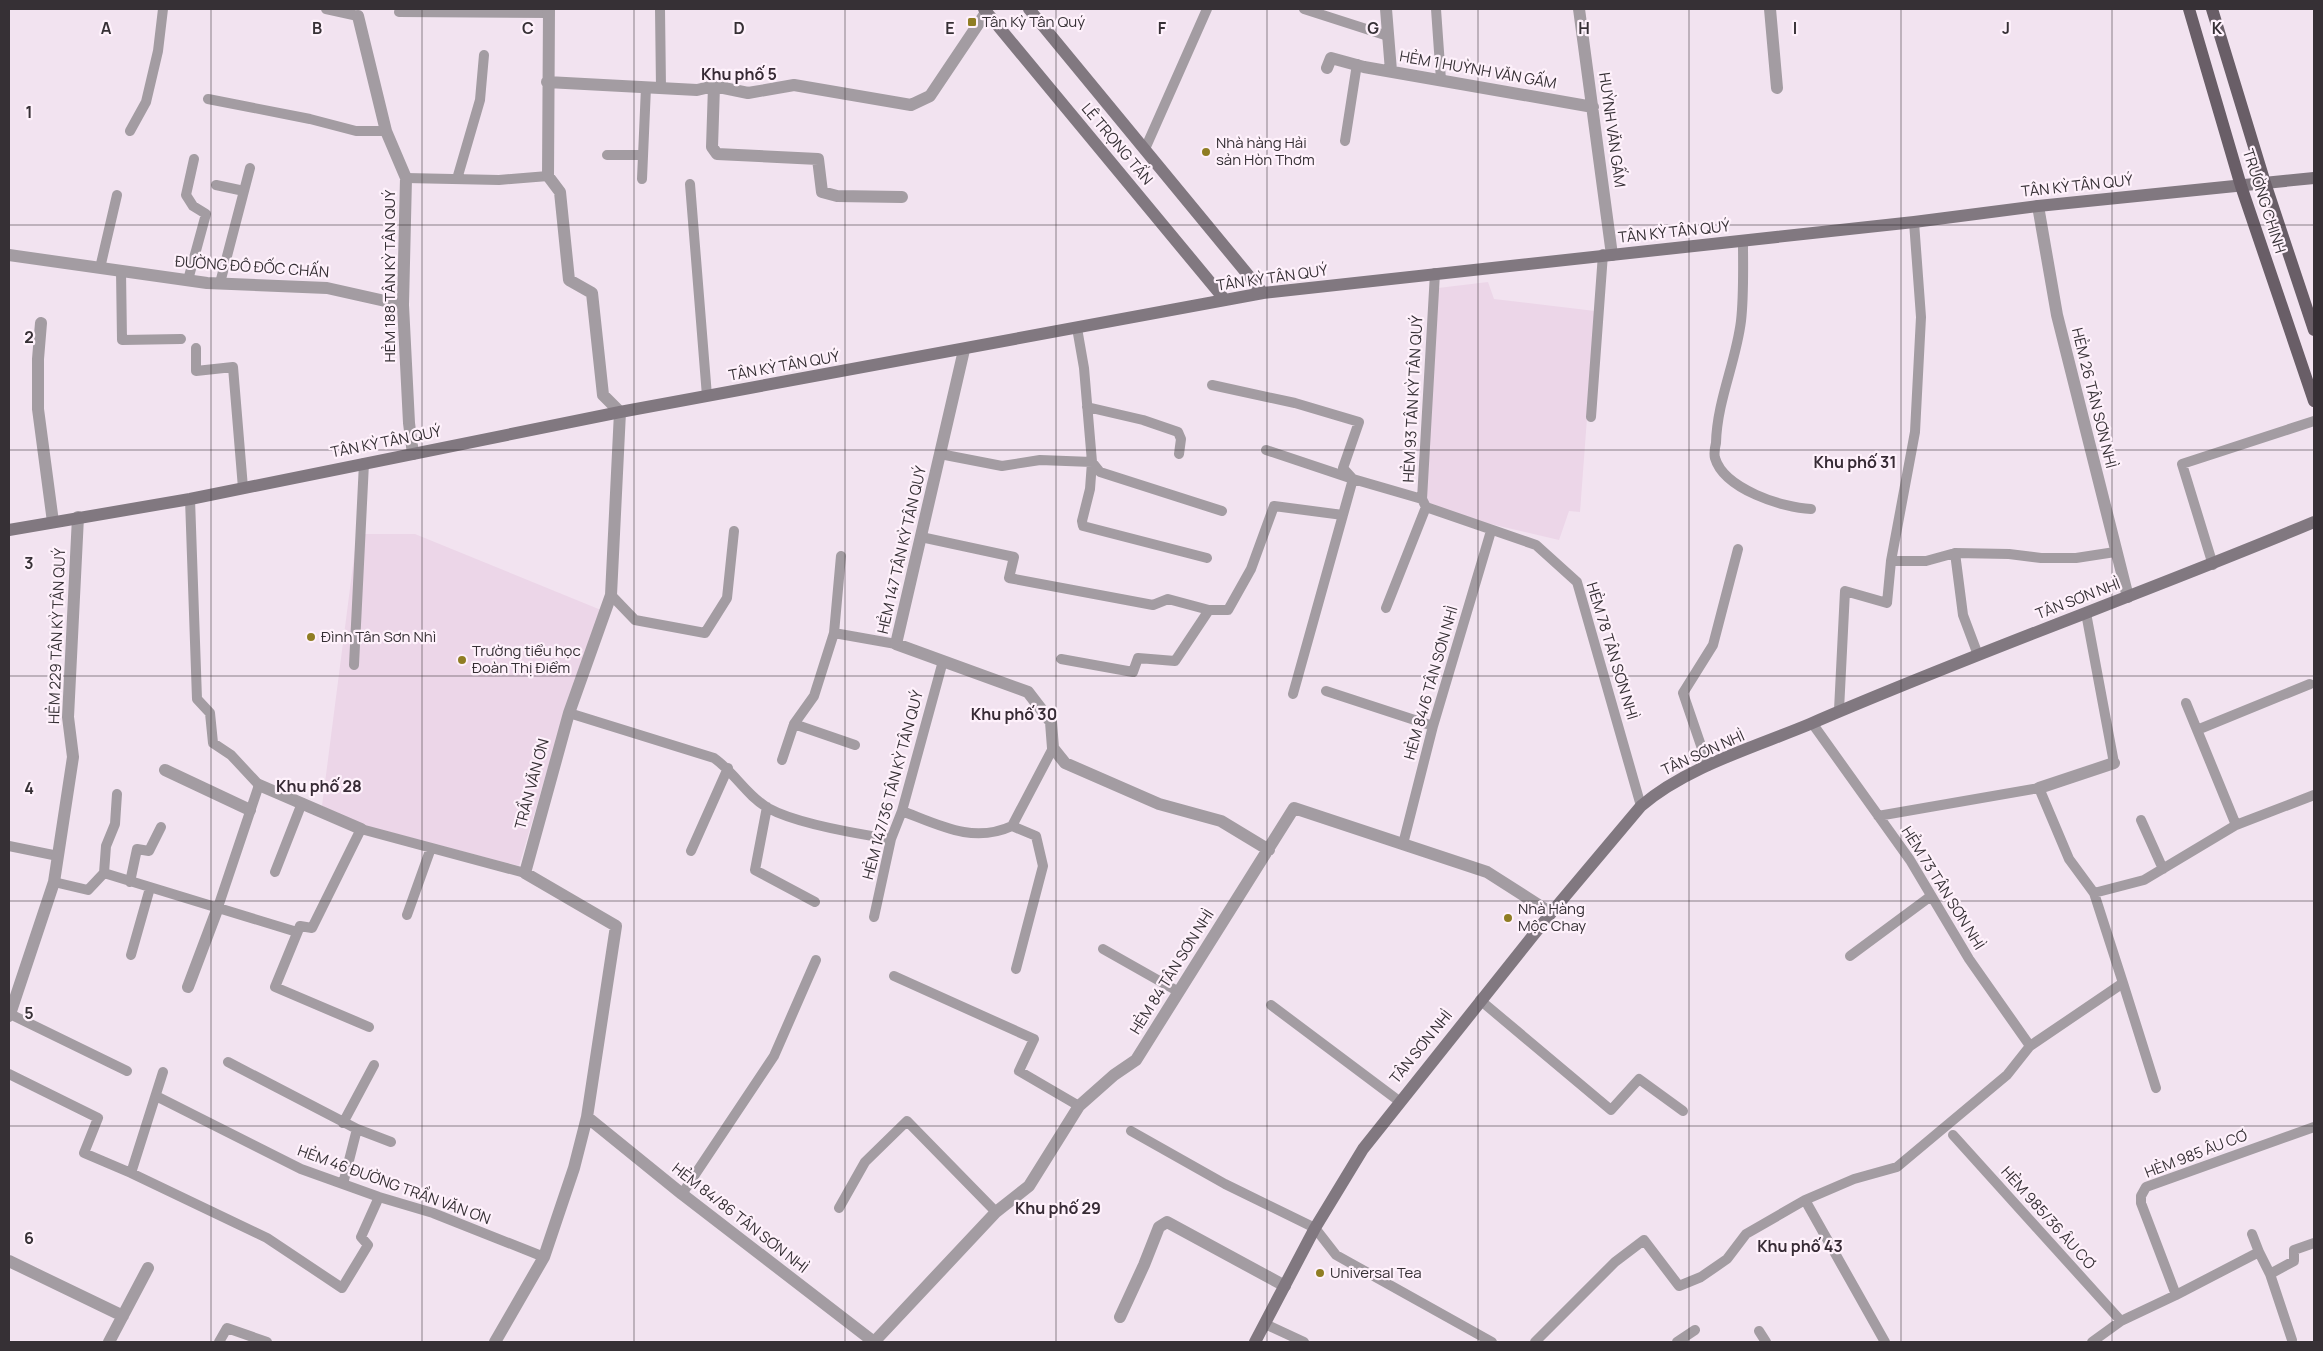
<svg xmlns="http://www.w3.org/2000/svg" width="2323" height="1351" viewBox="0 0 2323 1351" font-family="Manrope,sans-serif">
<rect width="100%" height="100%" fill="#f2e3f0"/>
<!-- built -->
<path fill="#ecd6e8" d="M 1488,282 L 1494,299 L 1595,311 L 1580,512 L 1569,511 L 1559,540 L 1426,509 L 1438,288 Z
M 357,534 L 415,534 L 601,610 L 565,710 L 519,866 L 363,825 L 322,806 Z"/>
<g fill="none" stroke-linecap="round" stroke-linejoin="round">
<!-- lane -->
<path stroke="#a39ca2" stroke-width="10" d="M 326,9 L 358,16
M 660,9 L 661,88
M 1304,9 L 1388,36
M 1436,9 L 1441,80
M 399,12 L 548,13
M 208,99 L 310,119 L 356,131 L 386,131
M 130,131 L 146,102 L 158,51 L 163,9
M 1345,141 L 1357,64
M 1145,149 L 1207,9
M 607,155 L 642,155
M 406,178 L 499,180 L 548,176
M 457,179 L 480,100 L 484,55
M 642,179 L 646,87
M 690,184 L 707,396
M 216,185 L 244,191
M 1743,241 C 1743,267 1744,295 1741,321 C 1736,362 1717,401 1716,443 C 1715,447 1714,454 1715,458 C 1724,489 1783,508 1811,509
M 100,268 L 117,195
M 121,271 L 122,340 L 181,339
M 188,280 L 206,214 L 193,206 L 186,195 L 194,159
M 220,283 L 250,168
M 1077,328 L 1084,368 L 1092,462 L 1090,489 L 1082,521 L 1083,526 L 1207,558
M 196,348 L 196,371 L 233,367 L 243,488
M 1212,385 L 1295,403 L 1359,422 L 1343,468 L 1353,479
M 1087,407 L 1143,420 L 1178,432 L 1181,439 L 1179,454
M 1591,417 L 1603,254
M 1266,450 L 1353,479 L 1422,499
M 940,454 L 1002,466 L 1040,460 L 1092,462 L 1100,472 L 1222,511
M 190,499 L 197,699 L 210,713 L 213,743 L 231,755 L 259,785 L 217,910
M 1426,507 L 1536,545 L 1577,582 L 1641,806
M 921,537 L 1014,557 L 1009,578 L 1153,605 L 1168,599 L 1209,610 L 1228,610 L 1251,569 L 1274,506 L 1343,515
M 1955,553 L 1963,615 L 1978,655
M 1891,561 L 1926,561 L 1955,553 L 2009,554 L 2041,558 L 2076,558 L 2115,552
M 2213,565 L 2182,464 L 2314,421
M 611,595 L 635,620 L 705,633 L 727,598 L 734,531
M 1386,608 L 1426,507 L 1422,499 L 1435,273
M 2086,613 L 2114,763
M 834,633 L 896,644
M 1061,659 L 1133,672 L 1138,658 L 1175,661 L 1209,610
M 354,665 L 364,463
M 1326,691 L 1433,726
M 1293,694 L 1353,479
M 2186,703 L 2236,825
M 1839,710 L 1845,591 L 1887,603 L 1891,561 L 1915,432 L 1921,317 L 1914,222
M 569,713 L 714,758 C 734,772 747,796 768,808 C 797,824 858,834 891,839
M 1812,723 L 1910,860 L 1969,959 L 2030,1046
M 794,724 L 855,745
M 2197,730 L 2310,684
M 782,760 L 794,724 L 814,696 L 834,633 L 841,556
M 1708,766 L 1683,693 L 1713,645 L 1738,549
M 767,807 L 755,870 L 815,902
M 902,811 C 939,825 973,844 1012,826
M 1878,816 L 2039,788 L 2069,859 L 2094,893
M 2141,820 L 2163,869
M 1403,844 L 1433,726 L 1491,531
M 9,846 L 58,856
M 691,851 L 728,768
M 275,872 L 302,803
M 104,873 L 106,846 L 115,824 L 117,794
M 54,882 L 88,890 L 104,873 L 297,932
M 130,882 L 137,849 L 149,851 L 161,827
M 407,915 L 431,848
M 874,917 L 891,839 L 902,811 L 943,661
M 1103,949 L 1179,992
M 131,955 L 150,888
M 1850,956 L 1931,896
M 1016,969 L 1043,866 L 1036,836 L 1012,826 L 1053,748
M 894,976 L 1034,1039 L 1019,1071 L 1079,1106
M 2123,983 L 2156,1088
M 1480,1000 L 1611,1110 L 1639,1079 L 1683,1111
M 1271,1005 L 1399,1101
M 9,1017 L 10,1014 L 127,1071
M 369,1027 L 275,987 L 300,926 L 312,928 L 361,829 L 525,873
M 228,1062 L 357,1129 L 343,1184
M 9,1074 L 98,1118 L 84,1153 L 131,1173 L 267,1238 L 342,1288 L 368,1245 L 361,1237 L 379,1197
M 156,1096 L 301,1169 L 379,1197 L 433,1213 L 544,1257
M 343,1123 L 374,1065
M 357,1129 L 391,1142
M 1131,1131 L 1225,1184 L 1315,1228 L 1336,1255 L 1492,1342
M 1953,1135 L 2121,1321
M 131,1173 L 163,1072
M 682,1194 L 774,1056 L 816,960
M 1805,1200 L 1885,1342
M 839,1208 L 865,1162 L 907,1121 L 996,1212
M 2259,1252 L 2270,1274 L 2292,1340
M 2270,1274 L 2294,1261 L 2294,1250 L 2314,1243
M 2176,1295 L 2259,1252 L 2252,1234
M 1265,1324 L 1304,1342
M 1759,1331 L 1766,1342
M 219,1342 L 227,1328 L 267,1342
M 1535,1342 L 1615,1262 L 1644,1240 L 1679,1286 L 1701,1277 L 1727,1259 L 1746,1234 L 1805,1200 L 1854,1179 L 1897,1167 L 2007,1075 L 2030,1046 L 2123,983 L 2094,893 L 2144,880 L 2236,825 L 2314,795
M 1677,1342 L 1695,1330
M 2092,1342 L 2121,1321 L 2176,1295 L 2141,1203 L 2141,1196 L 2146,1187 L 2314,1127"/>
<!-- street -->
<path stroke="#a39ca2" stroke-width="12" d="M 1386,9 L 1391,71
M 1579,9 L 1612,255
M 1770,9 L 1777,88
M 358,16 L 386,131 L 406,178 L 403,305 L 409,423 L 413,454
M 1327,68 L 1331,58 L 1364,67 L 1593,107
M 547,82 L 697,90 L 714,86 L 748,93 L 794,85 L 911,105 L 930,96 L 987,11
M 714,86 L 712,147 L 717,154 L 818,159 L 822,192 L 837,196 L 902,197
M 2038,206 L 2057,315 L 2128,597
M 9,255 L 207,283 L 327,288 L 403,305
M 41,323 L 38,359 L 38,409 L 53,522
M 964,350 L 896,644 L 1028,692 L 1051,722 L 1053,748 L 1065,763 L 1159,804 L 1221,821 L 1269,850
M 165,770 L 250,810
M 259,785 L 361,829
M 2039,788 L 2114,763
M 188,987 L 217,910
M 10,1014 L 54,882 L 73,757 L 68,717 L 78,517
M 587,1117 L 682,1194 L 874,1342
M 9,1261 L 123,1316
M 1120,1317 L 1144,1265 L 1159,1227 L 1167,1222 L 1285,1286
M 109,1342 L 148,1268
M 495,1342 L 544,1257 L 574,1168 L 587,1117 L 616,926 L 525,873 L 569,713 L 611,595 L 620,412 L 603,395 L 592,293 L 569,280 L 560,192 L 548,176 L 549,9
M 874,1342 L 996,1212 L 1029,1186 L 1079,1106 L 1114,1075 L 1136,1060 L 1294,808 L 1487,872 L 1551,913"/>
<!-- secondary -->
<path stroke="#817880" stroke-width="12" d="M 984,9 L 1225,300
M 1029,9 L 1263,293
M 9,530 L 190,499 L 620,412 L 1263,293 L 1914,222 L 2038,206 L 2314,178
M 1255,1342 L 1315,1228 L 1363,1149 L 1551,913 L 1641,806 C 1686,767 1755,747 1810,724 C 1976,652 2147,592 2314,522"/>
<!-- primary -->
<path stroke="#695e67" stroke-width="12" d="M 2189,9 L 2241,186 L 2314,401
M 2212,9 L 2265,183 L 2314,330"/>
</g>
<!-- grid -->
<path fill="none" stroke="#363035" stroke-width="1" stroke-opacity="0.55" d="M 211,9 L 211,1342M 422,9 L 422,1342M 634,9 L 634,1342M 845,9 L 845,1342M 1056,9 L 1056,1342M 1267,9 L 1267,1342M 1478,9 L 1478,1342M 1689,9 L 1689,1342M 1901,9 L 1901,1342M 2112,9 L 2112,1342M 9,225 L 2314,225M 9,450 L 2314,450M 9,676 L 2314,676M 9,901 L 2314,901M 9,1126 L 2314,1126"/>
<!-- markers -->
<g fill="#8f7d23" stroke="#fef1fb" stroke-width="2">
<rect x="967" y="17" width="10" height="10" rx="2.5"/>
<circle cx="1206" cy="152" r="5"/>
<circle cx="311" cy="637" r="5"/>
<circle cx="462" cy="660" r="5"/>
<circle cx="1508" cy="918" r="5"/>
<circle cx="1320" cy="1273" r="5"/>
</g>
<g text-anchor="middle" stroke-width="4.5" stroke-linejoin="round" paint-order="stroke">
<!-- poi labels -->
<g font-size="15" fill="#363035" stroke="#fef1fb" text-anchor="start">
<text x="982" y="27">Tân Kỳ Tân Quý</text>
<text x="1216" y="148">Nhà hàng Hải<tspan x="1216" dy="17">sản Hòn Thơm</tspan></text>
<text x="321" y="642">Đình Tân Sơn Nhì</text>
<text x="472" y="656">Trường tiểu học<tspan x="472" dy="17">Đoàn Thị Điểm</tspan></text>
<text x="1518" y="914">Nhà Hàng<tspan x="1518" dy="17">Mộc Chay</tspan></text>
<text x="1330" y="1278">Universal Tea</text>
</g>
<!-- street labels -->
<g font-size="15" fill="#363035" stroke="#fef1fb">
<text transform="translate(1478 70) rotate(10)" y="5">HẺM 1 HUỲNH VĂN GẤM</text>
<text transform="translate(1612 130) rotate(82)" y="5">HUỲNH VĂN GẤM</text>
<text transform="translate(1117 144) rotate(50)" y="5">LÊ TRỌNG TẤN</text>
<text transform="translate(2077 186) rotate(-6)" y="5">TÂN KỲ TÂN QUÝ</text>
<text transform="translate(2264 201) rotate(72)" y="5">TRƯỜNG CHINH</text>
<text transform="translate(1674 232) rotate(-6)" y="5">TÂN KỲ TÂN QUÝ</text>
<text transform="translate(252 267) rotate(4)" y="5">ĐƯỜNG ĐÔ ĐỐC CHẤN</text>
<text transform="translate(390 276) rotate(-90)" y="5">HẺM 188 TÂN KỲ TÂN QUÝ</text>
<text transform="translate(1272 278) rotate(-8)" y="5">TÂN KỲ TÂN QUÝ</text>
<text transform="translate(784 366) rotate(-10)" y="5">TÂN KỲ TÂN QUÝ</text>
<text transform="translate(2094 398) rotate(76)" y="5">HẺM 26 TÂN SƠN NHÌ</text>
<text transform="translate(1413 399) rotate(-87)" y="5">HẺM 93 TÂN KỲ TÂN QUÝ</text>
<text transform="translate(386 442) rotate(-11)" y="5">TÂN KỲ TÂN QUÝ</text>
<text transform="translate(902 550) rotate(-77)" y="5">HẺM 147 TÂN KỲ TÂN QUÝ</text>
<text transform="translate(2078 599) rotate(-21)" y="5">TÂN SƠN NHÌ</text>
<text transform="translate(57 636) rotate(-88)" y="5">HẺM 229 TÂN KỲ TÂN QUÝ</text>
<text transform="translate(1612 651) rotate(73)" y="5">HẺM 78 TÂN SƠN NHÌ</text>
<text transform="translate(1431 683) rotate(-74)" y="5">HẺM 84/6 TÂN SƠN NHÌ</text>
<text transform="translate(1703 753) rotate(-24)" y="5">TÂN SƠN NHÌ</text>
<text transform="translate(532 784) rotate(-75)" y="5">TRẦN VĂN ƠN</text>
<text transform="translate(893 785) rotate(-75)" y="5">HẺM 147/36 TÂN KỲ TÂN QUÝ</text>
<text transform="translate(1943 888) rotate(58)" y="5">HẺM 73 TÂN SƠN NHÌ</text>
<text transform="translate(1172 972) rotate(-58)" y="5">HẺM 84 TÂN SƠN NHÌ</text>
<text transform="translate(1421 1047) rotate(-51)" y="5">TÂN SƠN NHÌ</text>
<text transform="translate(2196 1154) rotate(-21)" y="5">HẺM 985 ÂU CƠ</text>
<text transform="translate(394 1185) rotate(20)" y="5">HẺM 46 ĐƯỜNG TRẦN VĂN ƠN</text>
<text transform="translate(740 1218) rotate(38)" y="5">HẺM 84/86 TÂN SƠN NHÌ</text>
<text transform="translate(2048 1218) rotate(48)" y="5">HẺM 985/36 ÂU CƠ</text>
</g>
<!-- neighbourhood labels -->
<g font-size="16" font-weight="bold" fill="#372b35" stroke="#fef1fb">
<text x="739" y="80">Khu phố 5</text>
<text x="1855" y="468">Khu phố 31</text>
<text x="1014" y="720">Khu phố 30</text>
<text x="319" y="792">Khu phố 28</text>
<text x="1058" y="1214">Khu phố 29</text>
<text x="1800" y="1252">Khu phố 43</text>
</g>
</g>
<g font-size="16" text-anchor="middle" font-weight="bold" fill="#363035" stroke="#fef1fb" stroke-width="4.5" stroke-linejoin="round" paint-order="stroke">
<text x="106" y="34">A</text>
<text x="317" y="34">B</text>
<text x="528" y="34">C</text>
<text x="739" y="34">D</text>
<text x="950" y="34">E</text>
<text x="1162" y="34">F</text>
<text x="1373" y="34">G</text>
<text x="1584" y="34">H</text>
<text x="1795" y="34">I</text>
<text x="2006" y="34">J</text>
<text x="2217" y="34">K</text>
<text x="29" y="118">1</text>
<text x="29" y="343">2</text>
<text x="29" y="569">3</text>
<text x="29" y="794">4</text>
<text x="29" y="1019">5</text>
<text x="29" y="1244">6</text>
</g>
<!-- border -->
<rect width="2323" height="1351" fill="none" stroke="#363035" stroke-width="20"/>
</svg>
